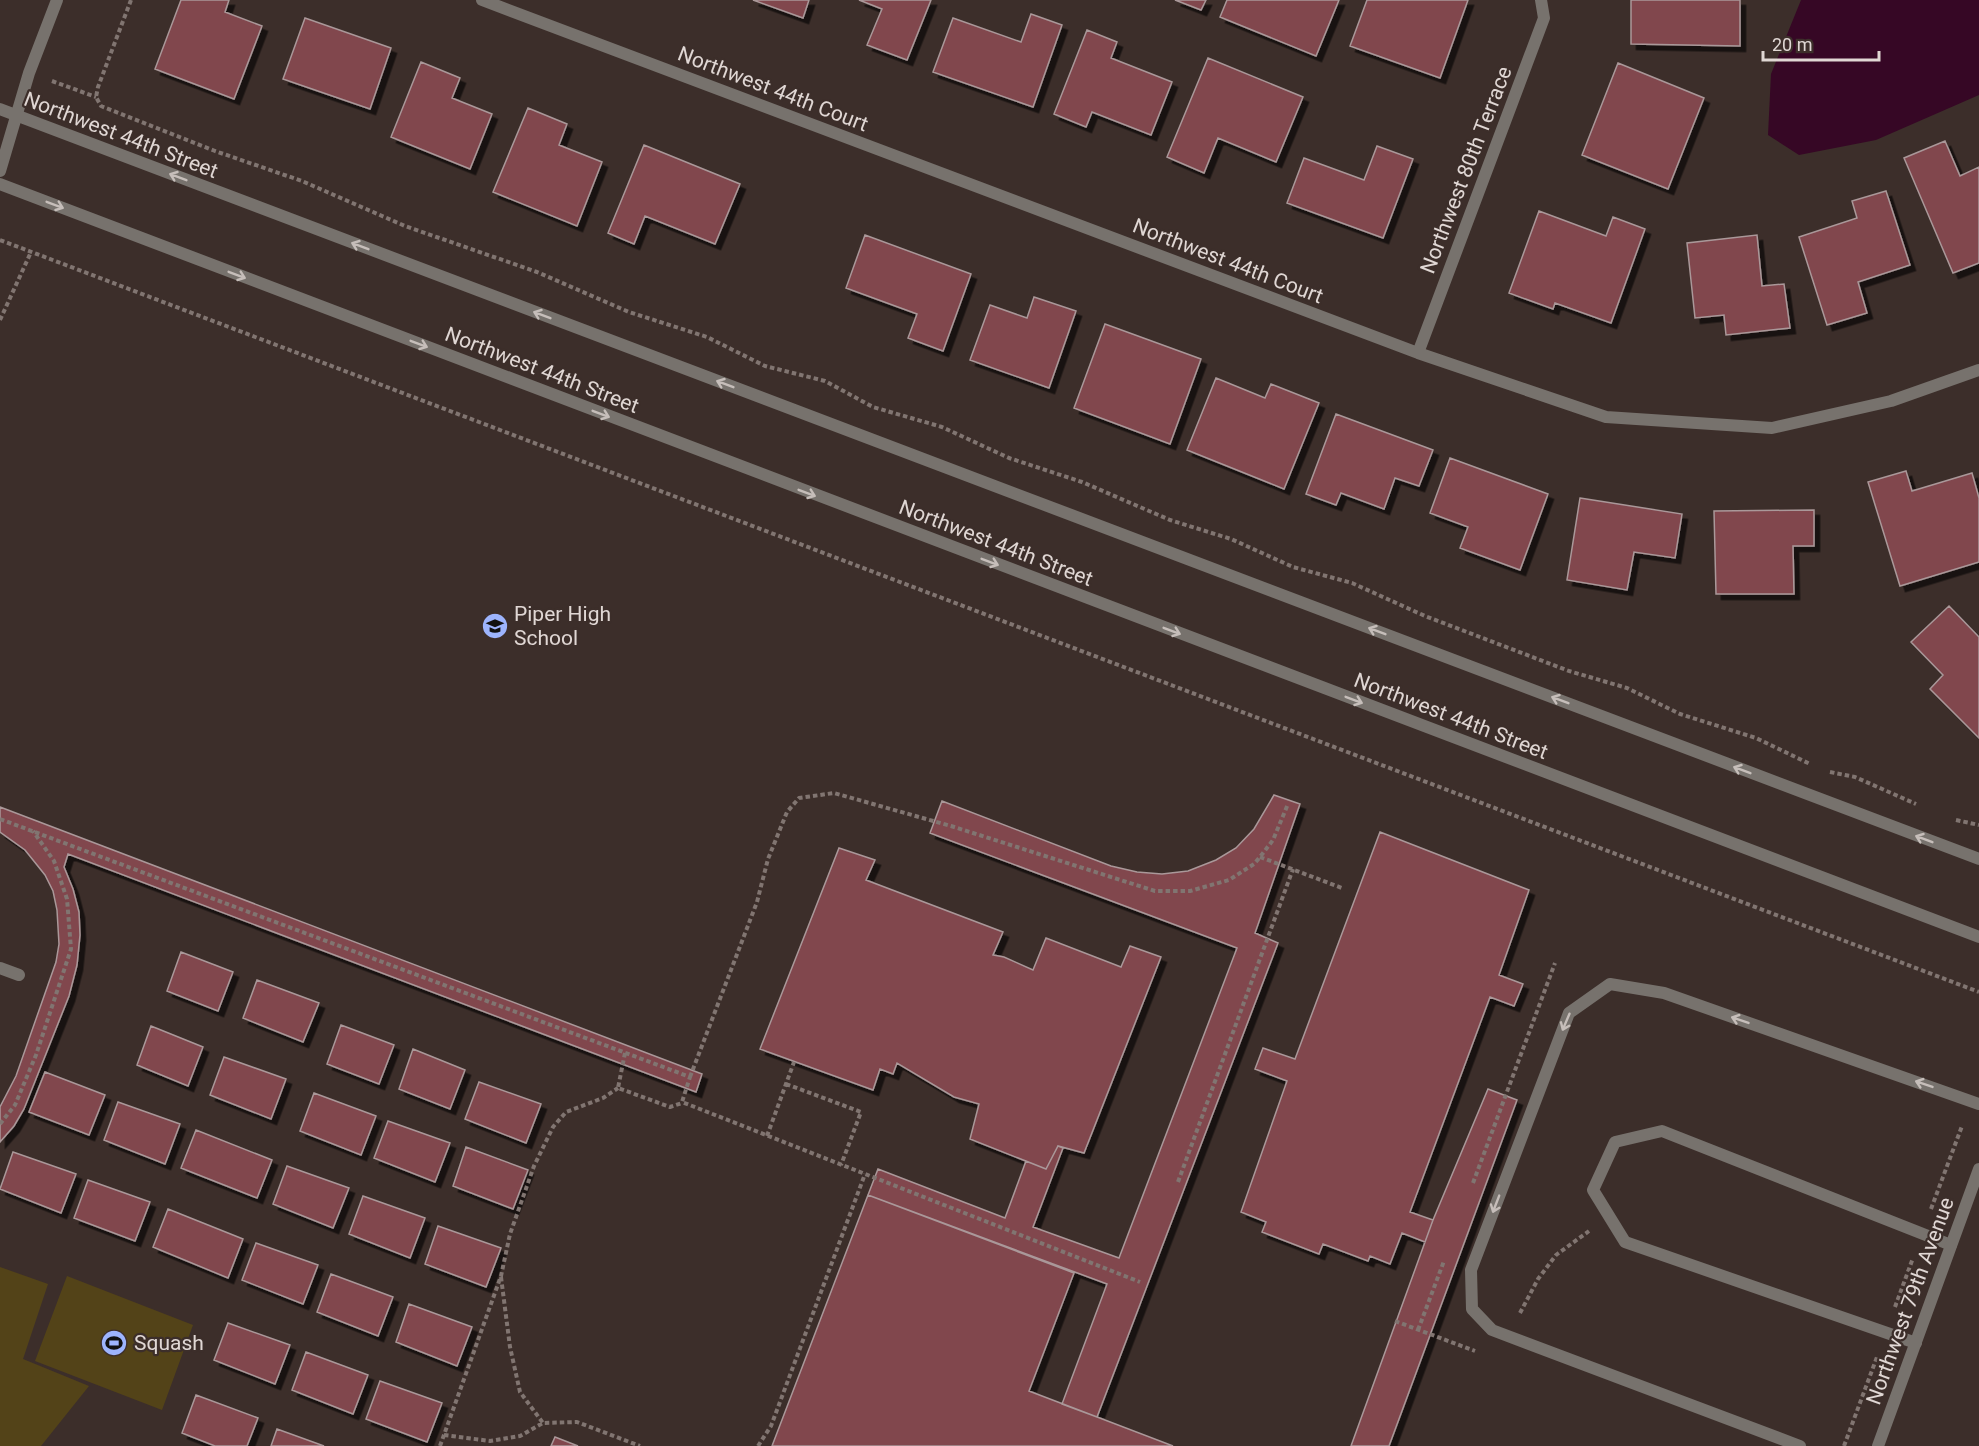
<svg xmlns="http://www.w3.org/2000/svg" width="1979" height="1446" viewBox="0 0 1979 1446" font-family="Roboto,sans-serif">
<defs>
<filter id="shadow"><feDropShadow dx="5.5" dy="5.5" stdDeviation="0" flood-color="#0009"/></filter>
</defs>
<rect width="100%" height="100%" fill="#3c2e2a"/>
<!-- green -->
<path fill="#534318" d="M 0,1267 L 48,1284 L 23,1359 L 89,1386 L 41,1446 L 0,1446 Z
M 67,1276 L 193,1325 L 162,1410 L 35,1361 Z"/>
<!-- water -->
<path fill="#360725" d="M 1801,0 L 1979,0 L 1979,95 L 1876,140 L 1799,155 L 1768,135 L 1771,74 Z"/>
<!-- building -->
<path fill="#81464e" stroke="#aa9899" stroke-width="1.5" filter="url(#shadow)" d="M 181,0 L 229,0 L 225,12 L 262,26 L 234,99 L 155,69 Z
M 753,0 L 809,0 L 803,18 Z
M 859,0 L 931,0 L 907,60 L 867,45 L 882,9 Z
M 1175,0 L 1206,0 L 1201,10 Z
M 1227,0 L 1339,0 L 1316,56 L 1220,17 Z
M 1367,0 L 1468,0 L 1440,78 L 1350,46 Z
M 1631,0 L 1740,0 L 1740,46 L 1631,44 Z
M 1031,14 L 1062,25 L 1033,107 L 933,72 L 953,18 L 1021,42 Z
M 305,18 L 391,48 L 370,109 L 283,79 Z
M 1087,30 L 1117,42 L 1111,58 L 1172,82 L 1151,135 L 1092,112 L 1086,127 L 1054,114 Z
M 1208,58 L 1303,97 L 1276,162 L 1218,138 L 1204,173 L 1167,157 Z
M 421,62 L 460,78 L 452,98 L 492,114 L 470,169 L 391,137 Z
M 1618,63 L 1704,98 L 1668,189 L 1582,155 Z
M 528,108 L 567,124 L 559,145 L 602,162 L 577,226 L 493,192 Z
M 1945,141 L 1960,176 L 1979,167 L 1979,263 L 1953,273 L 1904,158 Z
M 644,145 L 740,184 L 715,244 L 645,216 L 634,244 L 608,233 Z
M 1377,146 L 1413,159 L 1383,238 L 1287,203 L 1304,158 L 1364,180 Z
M 1886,191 L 1910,265 L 1858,282 L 1867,313 L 1827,325 L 1799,237 L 1857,218 L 1852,201 Z
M 1539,211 L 1606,236 L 1613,217 L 1645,229 L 1611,323 L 1555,303 L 1553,309 L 1509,293 Z
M 865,235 L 971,274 L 943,351 L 908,338 L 917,314 L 846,288 Z
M 1757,235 L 1762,286 L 1784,284 L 1790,328 L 1726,335 L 1724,315 L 1695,318 L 1687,243 Z
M 1034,297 L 1076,311 L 1049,388 L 970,360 L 990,305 L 1027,318 Z
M 1105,324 L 1201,359 L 1170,444 L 1074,408 Z
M 1216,378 L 1265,398 L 1271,384 L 1319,403 L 1284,489 L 1187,450 Z
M 1336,414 L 1433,450 L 1419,486 L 1395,478 L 1384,509 L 1341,493 L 1336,505 L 1306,494 Z
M 1450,458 L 1548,494 L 1520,570 L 1460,548 L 1468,527 L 1430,513 Z
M 1906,471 L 1912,491 L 1972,473 L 1979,498 L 1979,562 L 1900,586 L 1868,482 Z
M 1580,498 L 1682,514 L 1675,558 L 1634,552 L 1627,590 L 1567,580 Z
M 1814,510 L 1814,546 L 1793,546 L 1794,594 L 1716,594 L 1714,511 Z
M 1949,606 L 1979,637 L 1979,738 L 1930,689 L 1943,675 L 1911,642 Z
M 1274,795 L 1300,804 L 1255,933 L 1278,943 L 1097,1417 L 1062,1404 L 1107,1284 L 868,1195 L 878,1169 L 1005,1218 L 1026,1161 L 1046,1169 L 1058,1146 L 1063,1148 L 1033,1227 L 1119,1258 L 1237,948 L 930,833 L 942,801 L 1111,866 L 1137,872 L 1162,874 L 1188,871 L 1216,860 L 1236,848 L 1254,829 Z
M 0,807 L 702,1074 L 696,1092 L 68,854 L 64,867 L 73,889 L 79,912 L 80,935 L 77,965 L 69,996 L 24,1109 L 14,1126 L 0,1142 L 0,1107 L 16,1076 L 56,962 L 59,944 L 57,910 L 53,891 L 45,875 L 25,850 L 0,832 Z
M 1380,832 L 1529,890 L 1499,975 L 1523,984 L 1514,1006 L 1490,997 L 1410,1212 L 1433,1220 L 1425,1242 L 1402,1233 L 1390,1264 L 1370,1256 L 1368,1261 L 1323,1244 L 1319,1254 L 1262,1232 L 1266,1222 L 1241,1212 L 1287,1081 L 1255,1069 L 1263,1048 L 1295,1059 Z
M 839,848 L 875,860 L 866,880 L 1003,932 L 993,955 L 1004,957 L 1033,970 L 1046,938 L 1121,967 L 1130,946 L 1161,957 L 1084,1153 L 1058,1146 L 1046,1169 L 970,1139 L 979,1104 L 954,1097 L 897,1063 L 893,1074 L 880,1069 L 873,1090 L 760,1049 Z
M 181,952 L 233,972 L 218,1011 L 167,991 Z
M 257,980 L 319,1003 L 303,1042 L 243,1018 Z
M 341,1025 L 394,1045 L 379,1084 L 327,1064 Z
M 151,1026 L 203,1047 L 188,1086 L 137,1065 Z
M 413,1049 L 465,1070 L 450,1109 L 399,1089 Z
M 224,1057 L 286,1079 L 271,1119 L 210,1095 Z
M 45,1072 L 105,1095 L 89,1135 L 29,1112 Z
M 479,1082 L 541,1104 L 526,1143 L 465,1119 Z
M 1488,1089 L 1517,1100 L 1389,1446 L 1351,1446 L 1433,1220 Z
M 314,1093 L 376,1116 L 361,1155 L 300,1131 Z
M 118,1102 L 180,1124 L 165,1164 L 104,1140 Z
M 388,1121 L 450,1143 L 435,1182 L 374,1158 Z
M 196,1130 L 272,1160 L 257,1198 L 181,1168 Z
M 466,1147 L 528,1170 L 513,1209 L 453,1186 Z
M 13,1152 L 76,1174 L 61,1213 L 0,1189 Z
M 287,1166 L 349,1188 L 333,1228 L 273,1204 Z
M 88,1180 L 150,1202 L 135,1241 L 74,1218 Z
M 868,1195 L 1074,1273 L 1029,1391 L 1173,1446 L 772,1446 Z
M 363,1196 L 425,1218 L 410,1258 L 349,1234 Z
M 168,1209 L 243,1239 L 228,1278 L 153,1247 Z
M 438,1226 L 501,1248 L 486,1287 L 425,1264 Z
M 256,1243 L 318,1265 L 303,1304 L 242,1280 Z
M 331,1274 L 393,1297 L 378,1336 L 317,1312 Z
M 409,1304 L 472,1327 L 457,1366 L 396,1342 Z
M 228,1323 L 290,1345 L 275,1384 L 214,1360 Z
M 306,1352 L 368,1375 L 353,1414 L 292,1390 Z
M 380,1381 L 442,1403 L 427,1442 L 366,1419 Z
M 196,1395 L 258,1418 L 247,1446 L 215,1446 L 182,1433 Z
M 277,1429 L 324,1446 L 271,1446 Z
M 555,1437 L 578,1446 L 551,1446 Z"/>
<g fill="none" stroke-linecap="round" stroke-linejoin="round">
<!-- path -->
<path stroke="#817571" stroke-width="4" stroke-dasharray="4.5 3" stroke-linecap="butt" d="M 131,0 L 98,87 L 96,97 L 101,106 L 215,151 L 302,181 L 405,226 L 537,272 L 629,312 L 707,337 L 765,366 L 825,381 L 873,407 L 942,427 L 1009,458 L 1082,482 L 1170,520 L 1231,539 L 1293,567 L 1352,583 L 1425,616 L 1569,671 L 1627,688 L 1680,714 L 1756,738 L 1810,764
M 52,81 L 96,97
M 0,240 L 1979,992
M 0,320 L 31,252
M 1830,772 L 1855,777 L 1916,804
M 0,819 L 690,1077 L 682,1102 L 1140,1282
M 1956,820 L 1979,825
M 1260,857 L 1342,888
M 625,1053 L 618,1088 L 670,1107 L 682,1103
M 690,1077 L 757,902 L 768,859 L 787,812 L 799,798 L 834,793 L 951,826 L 1155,891 L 1190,891 L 1229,880 L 1254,864 L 1260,857 L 1273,840 L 1288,804
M 786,1084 L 861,1112 L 841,1165
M 0,1124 L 15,1105 L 36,1055 L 71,949 L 67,899 L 54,861 L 33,831
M 767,1136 L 794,1062
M 1178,1182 L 1293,869
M 1473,1183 L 1555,963
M 1931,1209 L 1962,1126
M 501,1277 L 510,1347 L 520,1392 L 543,1423
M 1895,1307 L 1913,1258
M 1520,1313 L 1538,1279 L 1556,1255 L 1589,1231
M 1395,1321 L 1475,1351
M 1418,1330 L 1444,1261
M 444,1435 L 490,1441 L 520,1436 L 543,1423 L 577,1422 L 640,1446
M 440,1446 L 501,1276 L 510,1234 L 534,1166 L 553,1127 L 566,1112 L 603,1098 L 618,1088
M 758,1446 L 771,1426 L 865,1174
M 1844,1446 L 1877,1357"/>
<!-- service -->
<path stroke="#77726d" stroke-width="12" d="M 0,968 L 19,975
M 1916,1343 L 1625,1242 L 1593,1190 L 1615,1142 L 1662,1131 L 1951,1245
M 1800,1446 L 1492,1330 L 1472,1309 L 1471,1270 L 1569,1013 L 1610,984 L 1664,993 L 1979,1104"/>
<!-- minor -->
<path stroke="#77726d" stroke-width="12" d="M 482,0 L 1418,353 L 1606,417 L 1772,428 L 1891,401 L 1979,370
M 1418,353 L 1544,18 L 1541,0
M 1878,1446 L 1979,1169"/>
<!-- tertiary -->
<path stroke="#77726d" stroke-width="12" d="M 0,109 L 1979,859
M 0,171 L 29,73 L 57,0
M 0,184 L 1979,937"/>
</g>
<!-- one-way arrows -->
<defs><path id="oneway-shaft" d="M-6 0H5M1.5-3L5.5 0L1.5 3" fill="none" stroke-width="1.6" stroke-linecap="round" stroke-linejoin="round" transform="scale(1.5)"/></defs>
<g stroke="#c6beba">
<use href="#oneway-shaft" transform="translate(178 177) rotate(-159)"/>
<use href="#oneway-shaft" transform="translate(55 205) rotate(21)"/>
<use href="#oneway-shaft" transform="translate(360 246) rotate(-159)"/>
<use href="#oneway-shaft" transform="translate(237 275) rotate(21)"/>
<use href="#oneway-shaft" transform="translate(542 315) rotate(-159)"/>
<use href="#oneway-shaft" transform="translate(419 344) rotate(21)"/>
<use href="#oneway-shaft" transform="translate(725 384) rotate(-159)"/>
<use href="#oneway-shaft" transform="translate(601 414) rotate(21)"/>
<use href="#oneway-shaft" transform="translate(807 493) rotate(21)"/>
<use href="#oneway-shaft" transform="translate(990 562) rotate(21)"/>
<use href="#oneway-shaft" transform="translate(1172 631) rotate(21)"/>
<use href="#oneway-shaft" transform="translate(1377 631) rotate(-159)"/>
<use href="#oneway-shaft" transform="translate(1354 700) rotate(21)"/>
<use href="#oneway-shaft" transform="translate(1560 700) rotate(-159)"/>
<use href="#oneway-shaft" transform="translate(1742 770) rotate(-159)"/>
<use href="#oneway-shaft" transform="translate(1924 839) rotate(-159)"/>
<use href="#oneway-shaft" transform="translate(1740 1020) rotate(-161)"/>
<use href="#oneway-shaft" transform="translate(1566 1022) rotate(113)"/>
<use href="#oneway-shaft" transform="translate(1924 1084) rotate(-161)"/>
<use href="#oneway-shaft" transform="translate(1496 1204) rotate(111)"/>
</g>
<!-- icons -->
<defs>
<g id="school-disc" transform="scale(1.35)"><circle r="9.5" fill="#9db4fd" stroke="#3c2e2a"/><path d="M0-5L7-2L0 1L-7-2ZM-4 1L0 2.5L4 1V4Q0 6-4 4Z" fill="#111"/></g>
<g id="stadium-disc" transform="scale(1.35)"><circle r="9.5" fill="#9db4fd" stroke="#3c2e2a"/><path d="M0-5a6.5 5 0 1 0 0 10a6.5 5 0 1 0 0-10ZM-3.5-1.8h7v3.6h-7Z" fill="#111"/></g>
</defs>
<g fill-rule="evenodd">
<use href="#school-disc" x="495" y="626"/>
<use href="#stadium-disc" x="114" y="1343"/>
</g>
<g text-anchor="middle" stroke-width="4.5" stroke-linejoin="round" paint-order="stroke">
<!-- street labels -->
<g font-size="21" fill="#e0d7d4" stroke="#3c2e2a">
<text transform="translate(773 89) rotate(21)" y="7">Northwest 44th Court</text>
<text transform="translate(121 135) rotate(21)" y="7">Northwest 44th Street</text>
<text transform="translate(1466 170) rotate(-69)" y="7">Northwest 80th Terrace</text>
<text transform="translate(1228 261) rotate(21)" y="7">Northwest 44th Court</text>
<text transform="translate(542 370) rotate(21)" y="7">Northwest 44th Street</text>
<text transform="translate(996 543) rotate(21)" y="7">Northwest 44th Street</text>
<text transform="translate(1451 716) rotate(21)" y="7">Northwest 44th Street</text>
<text transform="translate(1910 1301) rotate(-70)" y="7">Northwest 79th Avenue</text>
</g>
<!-- poi labels -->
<g font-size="21" fill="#e0d7d4" stroke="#3c2e2a" text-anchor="start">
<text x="514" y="621">Piper High<tspan x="514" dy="24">School</tspan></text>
<text x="134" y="1350">Squash</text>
</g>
</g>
<!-- scale -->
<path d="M1763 51v9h116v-9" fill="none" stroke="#e0d7d4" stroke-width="3"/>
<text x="1772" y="51" font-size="18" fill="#e0d7d4" stroke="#3c2e2a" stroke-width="4.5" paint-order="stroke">20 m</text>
</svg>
